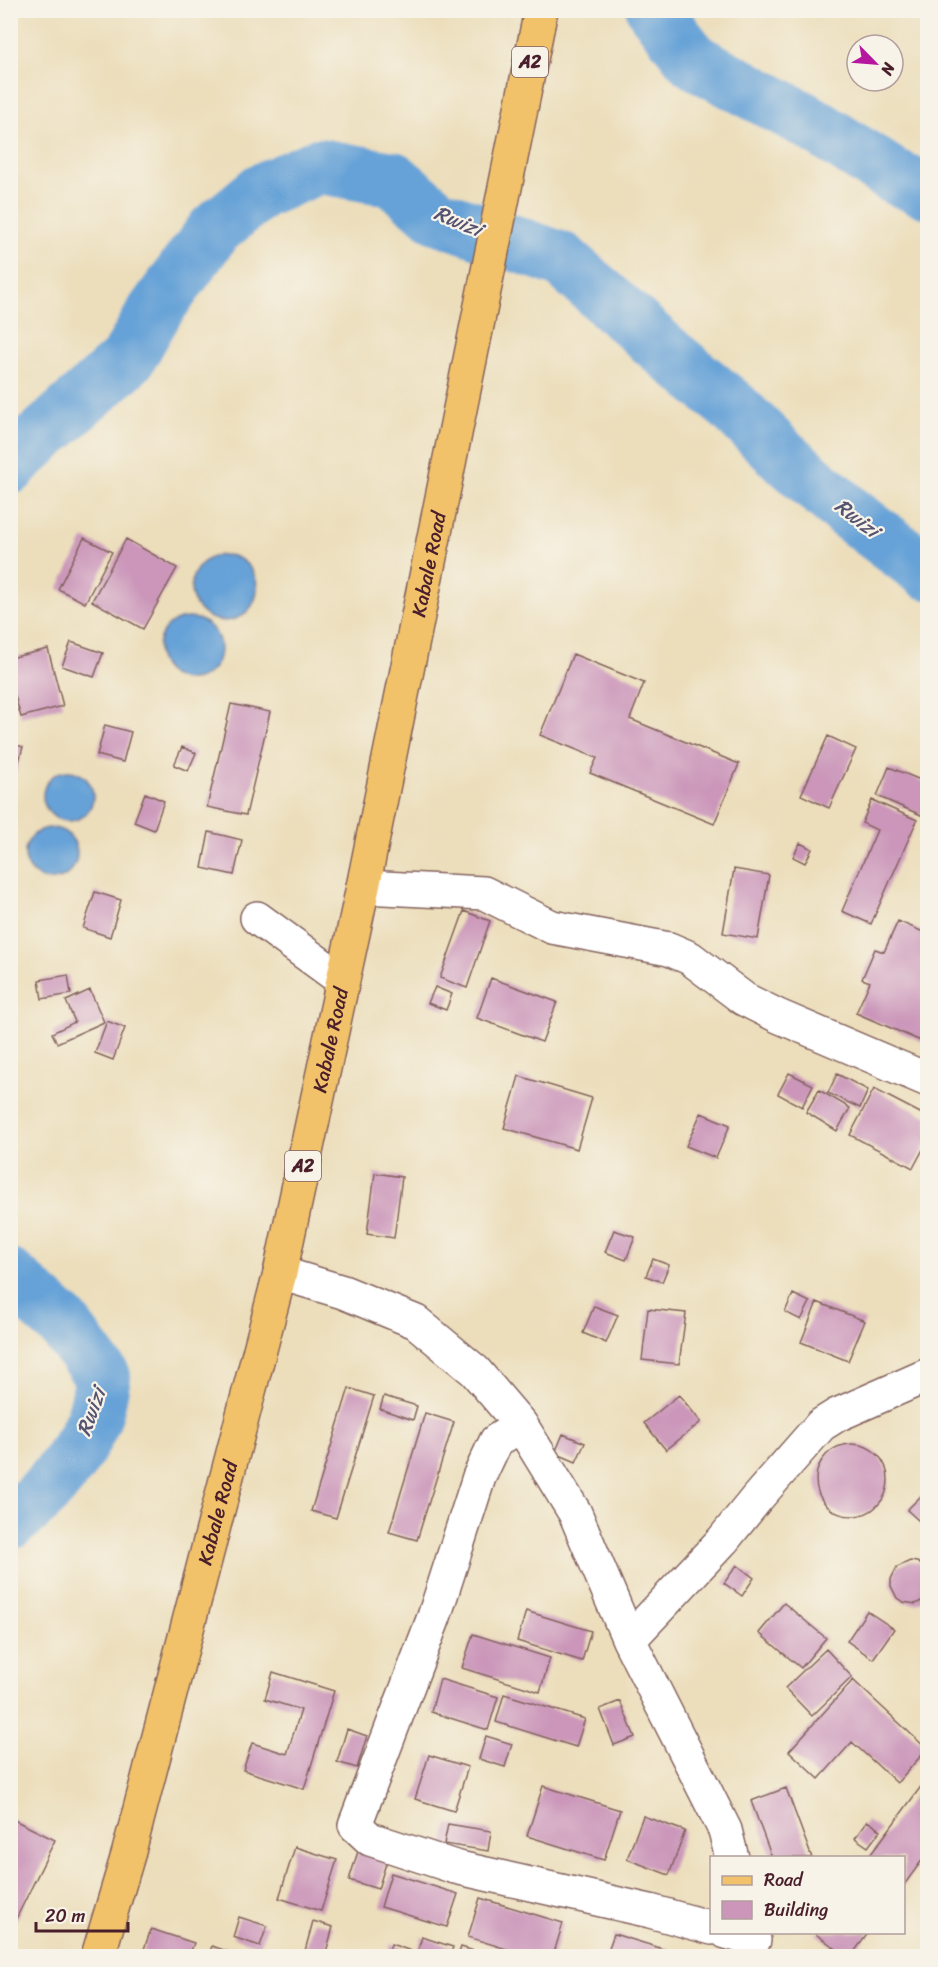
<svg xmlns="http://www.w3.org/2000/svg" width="938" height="1967" viewBox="0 0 938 1967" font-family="Sriracha,sans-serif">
<rect width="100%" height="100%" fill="#f7f3e8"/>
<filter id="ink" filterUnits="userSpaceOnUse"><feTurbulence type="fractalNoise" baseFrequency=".0167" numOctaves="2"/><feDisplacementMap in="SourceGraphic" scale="12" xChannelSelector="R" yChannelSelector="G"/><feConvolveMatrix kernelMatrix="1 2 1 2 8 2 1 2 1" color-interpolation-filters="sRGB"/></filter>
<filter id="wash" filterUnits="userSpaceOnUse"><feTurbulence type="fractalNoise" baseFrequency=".008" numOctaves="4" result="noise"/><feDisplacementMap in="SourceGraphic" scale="24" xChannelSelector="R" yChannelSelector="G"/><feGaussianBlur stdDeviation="1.35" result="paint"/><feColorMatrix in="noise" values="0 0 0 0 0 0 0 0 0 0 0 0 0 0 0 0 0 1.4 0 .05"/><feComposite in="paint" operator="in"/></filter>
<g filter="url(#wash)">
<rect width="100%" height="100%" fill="#ecdebb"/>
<!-- water -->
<path fill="#66a2d7" stroke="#586081" stroke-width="1.5" d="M191 588a33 33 0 1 1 66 0a33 33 0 1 1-66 0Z
M158 649a31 31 0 1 1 62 0a31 31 0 1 1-62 0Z
M43 796a25 25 0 1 1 50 0a25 25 0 1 1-50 0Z
M25 854a26 26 0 1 1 52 0a26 26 0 1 1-52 0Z"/>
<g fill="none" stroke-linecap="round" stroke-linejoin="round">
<!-- river -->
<path stroke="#66a2d7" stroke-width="56" d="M 654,10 L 694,61 L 811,123 L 893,176 L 928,191
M 10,467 L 16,459 L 127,360 L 155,311 L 214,230 L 261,191 L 319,166 L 393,179 L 437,216 L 562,260 L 670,355 L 732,406 L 781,454 L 849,513 L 928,572
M 10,1277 L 63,1324 L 103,1377 C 100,1391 98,1409 92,1422 C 74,1463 46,1495 10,1522"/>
</g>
<g id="blocks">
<!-- building -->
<path fill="#cb96ba" d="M 84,538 L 112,552 L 85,603 L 58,589 Z
M 126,539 L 177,568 L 143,629 L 92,601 Z
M 71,642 L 103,653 L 94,677 L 62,666 Z
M 48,649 L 63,706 L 21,717 L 10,679 L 10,658 Z
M 573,654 L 644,683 L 630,719 L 739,764 L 714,824 L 590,773 L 597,758 L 540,735 Z
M 231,704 L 270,712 L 246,815 L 207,807 Z
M 105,725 L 131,732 L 123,762 L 97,755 Z
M 828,736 L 856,749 L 829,808 L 801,795 Z
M 10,743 L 23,747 L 11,790 L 10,790 Z
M 182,747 L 196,753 L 188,771 L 174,765 Z
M 889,767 L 928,783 L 928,818 L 877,796 Z
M 145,793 L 164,801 L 154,830 L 134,822 Z
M 872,800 L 917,820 L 871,924 L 842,911 L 877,830 L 862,823 Z
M 209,832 L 242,840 L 234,875 L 202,868 Z
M 800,843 L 812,849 L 805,863 L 793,857 Z
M 734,869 L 769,875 L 758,939 L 723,933 Z
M 95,892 L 121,900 L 110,937 L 83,928 Z
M 464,911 L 490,921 L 467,988 L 440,978 Z
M 898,921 L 928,934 L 928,1044 L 856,1013 L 870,982 L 862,979 L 875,949 L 884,952 Z
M 68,975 L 71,994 L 42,999 L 39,980 Z
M 491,978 L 557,1002 L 542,1042 L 477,1018 Z
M 435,987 L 452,994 L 446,1010 L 428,1003 Z
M 90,990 L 104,1022 L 57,1043 L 52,1033 L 75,1022 L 66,1001 Z
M 107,1021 L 125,1028 L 113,1060 L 95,1053 Z
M 789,1073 L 813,1085 L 802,1107 L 778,1094 Z
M 837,1074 L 868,1090 L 860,1108 L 828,1093 Z
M 519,1076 L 592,1098 L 577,1149 L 504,1128 Z
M 874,1089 L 928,1117 L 928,1140 L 913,1168 L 850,1135 Z
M 819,1090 L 850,1108 L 837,1131 L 806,1112 Z
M 701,1113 L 730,1125 L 716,1158 L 686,1146 Z
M 375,1173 L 402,1177 L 394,1238 L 367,1234 Z
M 614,1230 L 635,1237 L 626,1260 L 605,1252 Z
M 653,1259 L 669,1265 L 662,1282 L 646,1276 Z
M 793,1294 L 810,1302 L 801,1320 L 785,1312 Z
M 817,1302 L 865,1321 L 848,1361 L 801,1342 Z
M 594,1306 L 618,1315 L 606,1343 L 583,1333 Z
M 648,1309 L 686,1313 L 679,1364 L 642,1360 Z
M 349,1388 L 374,1396 L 336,1518 L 311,1511 Z
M 679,1395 L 701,1422 L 666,1450 L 644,1423 Z
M 384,1396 L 417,1406 L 413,1420 L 380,1409 Z
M 425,1413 L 454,1422 L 417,1540 L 389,1532 Z
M 563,1434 L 585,1443 L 576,1462 L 555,1453 Z
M816 1480a36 36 0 1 1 72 0a36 36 0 1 1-72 0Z
M 928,1489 L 928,1529 L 907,1510 Z
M 910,1561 L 917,1562 L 928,1569 L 928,1597 L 916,1604 L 903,1602 L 897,1598 L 891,1586 L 891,1579 L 897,1567 Z
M 737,1565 L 754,1578 L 742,1596 L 724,1583 Z
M 784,1603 L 826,1638 L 801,1668 L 759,1633 Z
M 526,1611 L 591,1631 L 582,1661 L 517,1641 Z
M 867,1611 L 894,1629 L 873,1659 L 847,1641 Z
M 473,1634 L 550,1658 L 540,1692 L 462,1668 Z
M 826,1649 L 852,1677 L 812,1716 L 785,1688 Z
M 273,1672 L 334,1691 L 304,1789 L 243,1770 L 252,1743 L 287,1754 L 301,1710 L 265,1699 Z
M 440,1679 L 498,1697 L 488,1730 L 431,1712 Z
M 853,1680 L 927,1749 L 897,1783 L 852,1742 L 819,1779 L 789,1751 Z
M 504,1694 L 585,1719 L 576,1747 L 496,1722 Z
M 620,1701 L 635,1737 L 614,1745 L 600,1709 Z
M 347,1729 L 367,1736 L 357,1768 L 337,1762 Z
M 486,1736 L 512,1744 L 505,1767 L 479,1759 Z
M 429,1755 L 468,1767 L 454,1811 L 415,1799 Z
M 928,1777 L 928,1852 L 904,1885 L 904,1858 L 868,1858 Z
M 543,1786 L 620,1810 L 604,1860 L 527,1836 Z
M 786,1788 L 812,1858 L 772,1858 L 751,1801 Z
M 643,1816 L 685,1831 L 669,1875 L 627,1859 Z
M 10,1818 L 55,1840 L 10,1931 Z
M 867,1821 L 881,1830 L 868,1847 L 855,1838 Z
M 448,1824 L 491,1831 L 488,1851 L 444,1844 Z
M 360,1845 L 389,1854 L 378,1889 L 349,1880 Z
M 295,1847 L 337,1860 L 321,1911 L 279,1898 Z
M 391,1873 L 458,1894 L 447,1927 L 381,1907 Z
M 480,1898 L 563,1923 L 553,1956 L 529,1956 L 468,1937 Z
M 239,1917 L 267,1926 L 260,1946 L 233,1937 Z
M 313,1921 L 333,1927 L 325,1956 L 305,1951 Z
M 151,1929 L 194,1943 L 189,1956 L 155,1956 L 143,1952 Z
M 813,1932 L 869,1932 L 851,1956 L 846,1956 Z
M 614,1934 L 686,1956 L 606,1956 Z
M 422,1937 L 453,1947 L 450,1956 L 387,1956 L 391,1944 L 417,1953 Z
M 212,1946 L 239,1955 L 239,1956 L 208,1956 Z
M 461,1947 L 491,1956 L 458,1956 Z"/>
</g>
</g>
<g filter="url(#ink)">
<use href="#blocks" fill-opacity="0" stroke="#83625d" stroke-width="1.5"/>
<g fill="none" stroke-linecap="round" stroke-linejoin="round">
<!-- minor casing -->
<g stroke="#83625d" stroke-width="36">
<path id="minor" d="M 363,887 L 484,893 L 552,927 L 669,949 L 690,958 L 744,999 L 778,1016 L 928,1080
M 257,918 L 342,980
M 280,1273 L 343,1292 L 416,1322 L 475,1371 L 521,1425 L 575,1513 L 629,1640 L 725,1830 L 732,1858
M 521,1425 L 496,1441 L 479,1477 L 434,1617 L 355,1825 L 370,1839 L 455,1867 L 650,1911 L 712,1928
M 629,1640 L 723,1540 L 757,1498 L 821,1425 L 837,1415 L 928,1375
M 726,1932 L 754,1940"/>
</g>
<!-- major casing -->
<g stroke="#83625d" stroke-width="36">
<g id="major">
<path id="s1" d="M 98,1956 L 128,1855 L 280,1273 L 363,887 L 541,10"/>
</g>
</g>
<!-- minor -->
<use href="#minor" stroke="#fff" stroke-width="33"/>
<!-- major -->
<use href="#major" stroke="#f2c26a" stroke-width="33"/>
</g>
</g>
<g text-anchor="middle" stroke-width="4.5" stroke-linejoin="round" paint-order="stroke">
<!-- shield labels -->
<g fill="#f7f3e8" stroke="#7e5f64" stroke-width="1.5">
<rect x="512" y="47" width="36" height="30" rx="4.5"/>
<rect x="285" y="1151" width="36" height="30" rx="4.5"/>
</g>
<g font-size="18" font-weight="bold" fill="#4a1f2b">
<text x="530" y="68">A2</text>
<text x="303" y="1172">A2</text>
</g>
<!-- street labels -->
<g font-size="20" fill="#4a1f2b" stroke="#f7f3e8">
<text dy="7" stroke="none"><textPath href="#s1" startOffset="1431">Kabale Road</textPath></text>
<text dy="7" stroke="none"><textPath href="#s1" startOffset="945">Kabale Road</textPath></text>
<text dy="7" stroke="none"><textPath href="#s1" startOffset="459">Kabale Road</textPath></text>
</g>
<!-- water labels -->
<g font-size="21" font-style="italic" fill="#555370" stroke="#f7f3e8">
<text transform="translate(458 221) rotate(23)" y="7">Rwizi</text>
<text transform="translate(857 518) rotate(38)" y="7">Rwizi</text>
<text transform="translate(91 1412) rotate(-70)" y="7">Rwizi</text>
</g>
</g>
<!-- margin -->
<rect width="938" height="1967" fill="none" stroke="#f7f3e8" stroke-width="36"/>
<!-- legend -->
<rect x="710" y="1856" width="195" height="78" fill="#f7f3e8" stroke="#b29e9c" stroke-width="1.5"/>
<rect x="722" y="1876" width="30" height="9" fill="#f2c26a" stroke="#b29e9c" stroke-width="1.5"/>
<text x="764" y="1886" font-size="18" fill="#4a1f2b">Road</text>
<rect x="722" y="1901" width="30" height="18" fill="#cb96ba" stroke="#b29e9c" stroke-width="1.5"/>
<text x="764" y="1916" font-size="18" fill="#4a1f2b">Building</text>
<!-- north arrow -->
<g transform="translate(875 63) rotate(115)"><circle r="28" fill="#f7f3e8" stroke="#b29e9c" stroke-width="1.5"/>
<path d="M0-4.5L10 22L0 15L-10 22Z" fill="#b5179e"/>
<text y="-9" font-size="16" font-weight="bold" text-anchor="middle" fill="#4a1f2b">N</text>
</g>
<!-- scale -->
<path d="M36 1922v9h92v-9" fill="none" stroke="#4a1f2b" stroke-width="3"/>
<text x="45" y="1922" font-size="18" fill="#4a1f2b" stroke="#f7f3e8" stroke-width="4.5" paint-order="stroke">20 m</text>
</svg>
